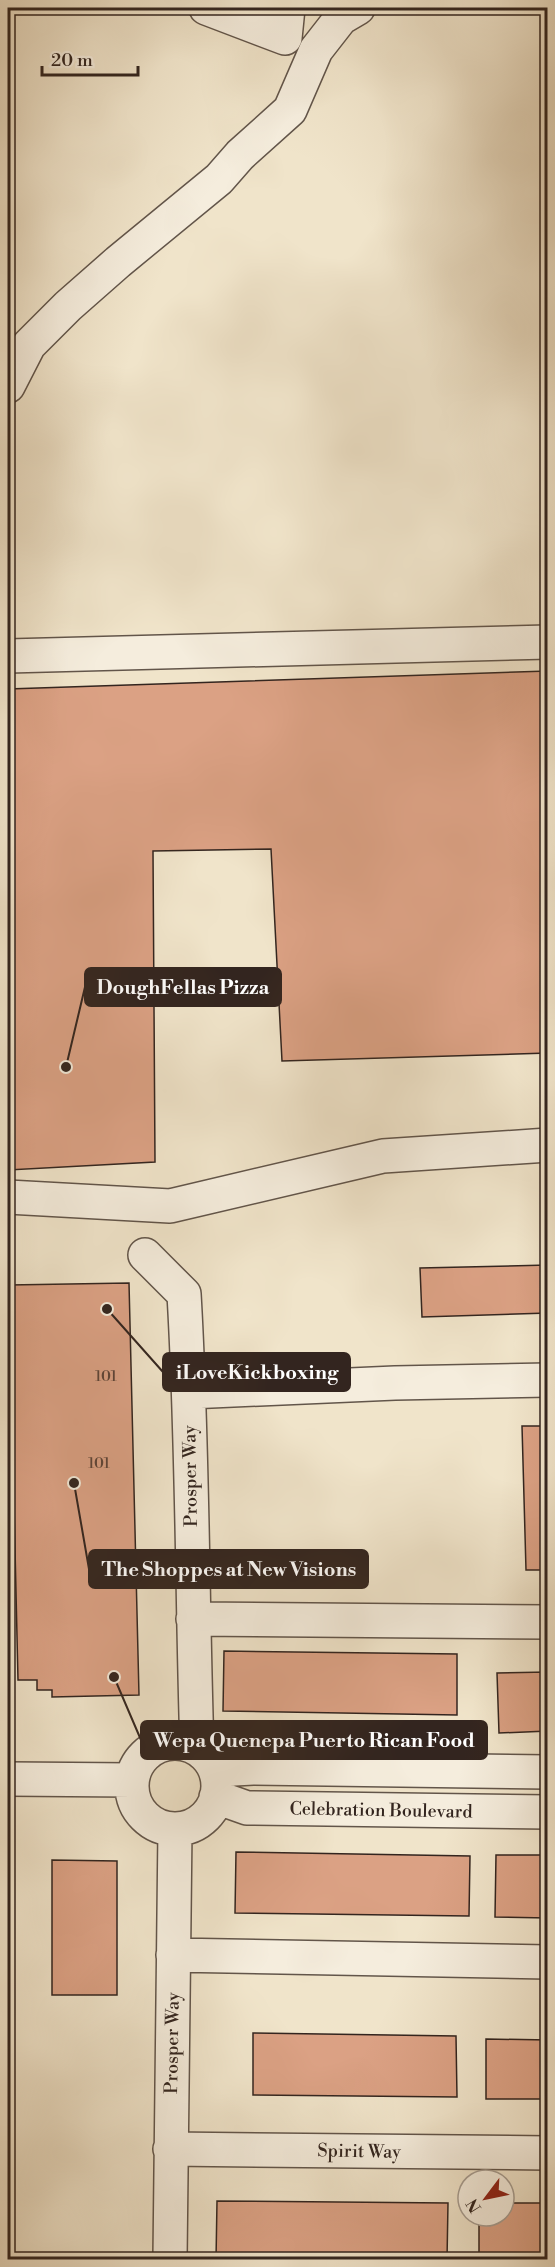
<svg xmlns="http://www.w3.org/2000/svg" width="555" height="2267" viewBox="0 0 555 2267" font-family="'Libre Bodoni',serif">
<rect width="100%" height="100%" fill="#f0e4ca"/>
<filter id="stains"><feTurbulence type="fractalNoise" baseFrequency=".00333" numOctaves="4"/><feColorMatrix values="0 0 0 0 .2 0 0 0 0 .09 0 0 0 0 .02 0 0 0 .5 -.17"/></filter>
<radialGradient id="worn" r=".72"><stop offset=".6" stop-color="#630" stop-opacity="0"/><stop offset="1" stop-color="#630" stop-opacity=".3"/></radialGradient>
<!-- building -->
<path fill="#dba184" stroke="#33251f" stroke-width="1.5" d="M 548,671 L 548,1053 L 282,1061 L 271,849 L 153,851 L 155,1162 L 8,1170 L 8,689 Z
M 548,1265 L 548,1313 L 422,1317 L 420,1268 Z
M 129,1283 L 139,1695 L 52,1697 L 52,1690 L 37,1690 L 37,1680 L 18,1680 L 9,1285 Z
M 522,1426 L 548,1426 L 548,1570 L 526,1570 Z
M 224,1651 L 457,1654 L 457,1715 L 223,1711 Z
M 548,1672 L 548,1731 L 499,1733 L 497,1673 Z
M 236,1852 L 470,1856 L 469,1916 L 235,1913 Z
M 496,1855 L 548,1855 L 548,1918 L 495,1917 Z
M 52,1860 L 117,1861 L 117,1995 L 52,1995 Z
M 253,2033 L 456,2036 L 457,2097 L 253,2095 Z
M 486,2039 L 548,2040 L 548,2099 L 486,2099 Z
M 217,2201 L 448,2203 L 447,2260 L 216,2260 Z
M 504,2203 L 548,2203 L 548,2260 L 479,2260 L 479,2216 L 504,2216 Z"/>
<g fill="none" stroke-linecap="round" stroke-linejoin="round">
<!-- minor casing -->
<g stroke="#62554a" stroke-width="36">
<path id="minor" d="M 206,8 L 285,38 L 288,8
M 8,386 L 29,345 L 68,306 L 118,262 L 219,179 L 240,155 L 290,110 L 316,50 L 341,18 L 358,8
M 8,656 L 548,642
M 8,1197 L 170,1206 L 383,1156 L 548,1145
M 145,1255 L 184,1294 C 193,1446 192,1598 197,1749
M 189,1392 L 395,1383 L 548,1380
M 193,1619 L 548,1622
M132 1786a43 43 0 1 1 86 0a43 43 0 1 1-86 0Z
M 215,1770 L 253,1768 L 548,1772
M 8,1779 L 132,1780
M 216,1797 L 247,1808 L 548,1812
M 173,1955 L 548,1962
M 170,2149 L 548,2153
M 170,2258 L 175,1829"/>
</g>
<!-- minor -->
<use href="#minor" stroke="#f5eddd" stroke-width="33"/>
</g>
<g text-anchor="middle" stroke-width="6" stroke-linejoin="round" paint-order="stroke">
<!-- number labels -->
<g font-size="15" fill="#5d4438">
<text x="106" y="1381">101</text>
<text x="99" y="1468">101</text>
</g>
<!-- street labels -->
<g font-size="18" fill="#33251f" stroke="#f5eddd">
<text transform="translate(190 1476) rotate(-91)" y="6">Prosper Way</text>
<text transform="translate(381 1810) rotate(1)" y="6">Celebration Boulevard</text>
<text transform="translate(172 2043) rotate(-89)" y="6">Prosper Way</text>
<text transform="translate(359 2151) rotate(1)" y="6">Spirit Way</text>
</g>
</g>
<!-- callouts -->
<path fill="none" stroke="#33251f" stroke-width="2" d="M66 1067L85 987M107 1309L163 1372M74 1483L89 1569M114 1677L141 1740"/>
<g fill="#33251f" stroke="#f5eddd" stroke-width="2">
<circle cx="66" cy="1067" r="6"/>
<circle cx="107" cy="1309" r="6"/>
<circle cx="74" cy="1483" r="6"/>
<circle cx="114" cy="1677" r="6"/>
</g>
<g fill="#33251f" stroke="#33251f" stroke-width="2">
<rect x="85" y="968" width="196" height="38" rx="6"/>
<rect x="163" y="1353" width="187" height="38" rx="6"/>
<rect x="89" y="1550" width="279" height="38" rx="6"/>
<rect x="141" y="1721" width="346" height="38" rx="6"/>
</g>
<g font-size="20" text-anchor="middle" font-weight="bold" fill="#fff">
<text x="183" y="994">DoughFellas Pizza</text>
<text x="257" y="1379">iLoveKickboxing</text>
<text x="229" y="1576">The Shoppes at New Visions</text>
<text x="314" y="1747">Wepa Quenepa Puerto Rican Food</text>
</g>
<!-- margin -->
<rect width="555" height="2267" fill="none" stroke="#f0e4ca" stroke-width="30"/>
<rect x="9" y="9" width="537" height="2249" fill="none" stroke="#33251f" stroke-width="3"/>
<rect x="15" y="15" width="525" height="2237" fill="none" stroke="#33251f" stroke-width="1.5"/>
<!-- north arrow -->
<g transform="translate(486 2198) rotate(238)"><circle r="28" fill="#f5eddd" stroke="#a79d91" stroke-width="1.5"/>
<path d="M0-4.5L10 22L0 15L-10 22Z" fill="#8f2418"/>
<text y="-9" font-size="16" font-weight="bold" text-anchor="middle" fill="#33251f">N</text>
</g>
<!-- scale -->
<path d="M42 66v9h96v-9" fill="none" stroke="#33251f" stroke-width="3"/>
<text x="51" y="66" font-size="18" fill="#33251f" stroke="#f5eddd" stroke-width="4.5" paint-order="stroke">20 m</text>
<rect width="100%" height="100%" filter="url(#stains)"/>
<rect width="100%" height="100%" fill="url(#worn)"/>
</svg>
